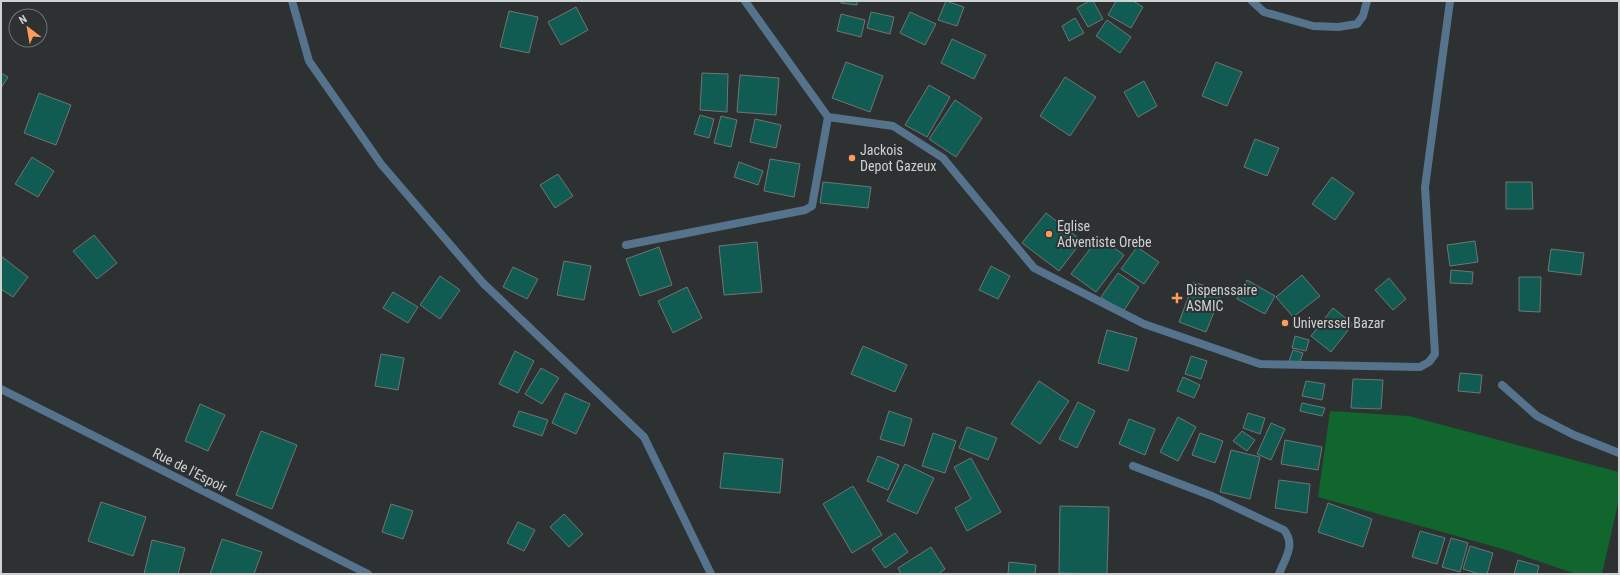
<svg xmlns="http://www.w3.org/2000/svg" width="1620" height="575" viewBox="0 0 1620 575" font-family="'Roboto Condensed',sans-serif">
<rect width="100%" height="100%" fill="#2d3132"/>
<!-- green -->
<path fill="#10662c" d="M 1330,411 L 1409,416 L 1619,472 L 1619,499 L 1602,574 L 1576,574 L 1506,550 L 1318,497 Z"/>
<!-- building -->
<path fill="#105c52" stroke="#707574" d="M 841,1 L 857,1 L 857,5 L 841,3 Z
M 946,1 L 964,7 L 957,26 L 938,20 Z
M 1089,1 L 1093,1 L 1103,19 L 1088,27 L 1077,8 Z
M 1116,1 L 1133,1 L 1143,7 L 1131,28 L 1108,15 Z
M 576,7 L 588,30 L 561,45 L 548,22 Z
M 509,11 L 538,17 L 529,53 L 500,47 Z
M 871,12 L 894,17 L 890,34 L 867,28 Z
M 910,12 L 936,24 L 925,45 L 900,33 Z
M 841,14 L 865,20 L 861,37 L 837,31 Z
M 1075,18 L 1084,33 L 1069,41 L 1062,26 Z
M 1107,20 L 1131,37 L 1120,53 L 1096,36 Z
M 952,39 L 986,55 L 974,79 L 941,63 Z
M 846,62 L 883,76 L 870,112 L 832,98 Z
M 1216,62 L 1242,72 L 1227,106 L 1202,96 Z
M 1,73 L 8,77 L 1,88 Z
M 702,73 L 728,74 L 727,112 L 700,110 Z
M 740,75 L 779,78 L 776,115 L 737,112 Z
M 1065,77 L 1096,97 L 1070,136 L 1040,116 Z
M 1144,81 L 1157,106 L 1138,117 L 1124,92 Z
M 929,85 L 950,97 L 927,137 L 905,125 Z
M 39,93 L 71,105 L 56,145 L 24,133 Z
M 955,100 L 982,118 L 956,157 L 929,139 Z
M 700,115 L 714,119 L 709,138 L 694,134 Z
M 721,116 L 737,120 L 731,147 L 714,143 Z
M 755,119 L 781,125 L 776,148 L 750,142 Z
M 1255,139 L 1279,148 L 1267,176 L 1244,167 Z
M 32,157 L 54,171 L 38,197 L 15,184 Z
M 770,159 L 800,164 L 794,197 L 764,191 Z
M 739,162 L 763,171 L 758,185 L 734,177 Z
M 558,174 L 573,196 L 555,208 L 540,185 Z
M 1332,177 L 1354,193 L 1335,220 L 1312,204 Z
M 823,182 L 871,187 L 868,208 L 820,203 Z
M 1506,182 L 1532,182 L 1533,209 L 1506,209 Z
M 1046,213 L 1082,241 L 1059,271 L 1022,243 Z
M 94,235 L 117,263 L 97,279 L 73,251 Z
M 1099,237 L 1124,255 L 1096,292 L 1071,274 Z
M 1475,241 L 1478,262 L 1450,266 L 1447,245 Z
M 757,242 L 762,292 L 724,295 L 719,246 Z
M 659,247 L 672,285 L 640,296 L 626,259 Z
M 1137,247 L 1159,262 L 1144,284 L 1121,269 Z
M 1551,249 L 1584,253 L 1581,275 L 1548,271 Z
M 1,256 L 28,277 L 13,297 L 1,289 Z
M 564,261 L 591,266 L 584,300 L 557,295 Z
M 991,266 L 1010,276 L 998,299 L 979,290 Z
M 513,267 L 538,279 L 527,299 L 503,287 Z
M 1451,270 L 1473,272 L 1472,284 L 1450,283 Z
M 1118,273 L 1139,287 L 1123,312 L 1101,297 Z
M 1302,275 L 1320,296 L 1293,317 L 1276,297 Z
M 440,276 L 460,290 L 440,319 L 420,305 Z
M 1519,277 L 1541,277 L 1540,312 L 1519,311 Z
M 1389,278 L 1406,299 L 1393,310 L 1375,290 Z
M 1247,280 L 1275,296 L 1265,314 L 1237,299 Z
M 1194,282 L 1222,292 L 1206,332 L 1179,322 Z
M 687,287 L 702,318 L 673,333 L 658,301 Z
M 393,292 L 418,307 L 408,323 L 383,308 Z
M 1333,308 L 1353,324 L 1331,352 L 1311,336 Z
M 1107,330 L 1137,338 L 1128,371 L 1098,363 Z
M 1295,336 L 1309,340 L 1306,351 L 1292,348 Z
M 863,346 L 907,365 L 895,392 L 851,374 Z
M 1293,350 L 1303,353 L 1299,364 L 1289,361 Z
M 515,351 L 534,361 L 518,393 L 499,384 Z
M 381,354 L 404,358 L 398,390 L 375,386 Z
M 1191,356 L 1207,361 L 1201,379 L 1185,374 Z
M 541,368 L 559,378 L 542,404 L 525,394 Z
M 1460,373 L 1482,375 L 1480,393 L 1458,391 Z
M 1183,377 L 1200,385 L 1194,398 L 1177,391 Z
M 1353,379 L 1383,380 L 1381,409 L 1351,408 Z
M 1039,381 L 1069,401 L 1040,444 L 1011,424 Z
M 1306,381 L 1325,384 L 1322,400 L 1302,396 Z
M 565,393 L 590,404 L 576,434 L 552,423 Z
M 1078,402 L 1095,411 L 1077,448 L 1059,439 Z
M 1302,403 L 1325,408 L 1322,416 L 1300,411 Z
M 200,404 L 225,415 L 208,451 L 185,441 Z
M 519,411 L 548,420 L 542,436 L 513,426 Z
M 889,411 L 912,419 L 904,446 L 880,439 Z
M 1248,413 L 1265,418 L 1260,434 L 1243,428 Z
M 1178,417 L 1196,427 L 1178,461 L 1160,452 Z
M 1129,419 L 1155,429 L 1145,455 L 1119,444 Z
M 1271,423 L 1285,429 L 1271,460 L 1257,454 Z
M 967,427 L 997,438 L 988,460 L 959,448 Z
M 261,431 L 297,445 L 272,509 L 236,495 Z
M 1242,431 L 1255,440 L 1247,451 L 1233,441 Z
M 933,433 L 956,441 L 945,473 L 922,466 Z
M 1200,433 L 1223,441 L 1215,463 L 1192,455 Z
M 1285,440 L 1322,447 L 1318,470 L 1281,464 Z
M 1231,450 L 1260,457 L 1250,499 L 1220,492 Z
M 724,453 L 783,459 L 780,493 L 720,488 Z
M 878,456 L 899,465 L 888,490 L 867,481 Z
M 971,458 L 1001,512 L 967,531 L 955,508 L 971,499 L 954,467 Z
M 905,464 L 934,478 L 917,514 L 887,501 Z
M 1279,480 L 1310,484 L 1307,513 L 1275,508 Z
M 853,486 L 882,535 L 852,553 L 823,504 Z
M 101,502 L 146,517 L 133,556 L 88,541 Z
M 1328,503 L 1372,519 L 1363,547 L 1318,532 Z
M 391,504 L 413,511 L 403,539 L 382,532 Z
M 1060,506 L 1109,507 L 1107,574 L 1059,573 Z
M 564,514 L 583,534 L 569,547 L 550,527 Z
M 518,522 L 535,530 L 524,551 L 507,543 Z
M 1420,531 L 1445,538 L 1437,564 L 1412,557 Z
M 895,533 L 908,552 L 885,568 L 872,549 Z
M 1451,538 L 1468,543 L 1460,572 L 1442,567 Z
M 222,539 L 262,552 L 254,574 L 210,574 Z
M 152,540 L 185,548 L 178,574 L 144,574 Z
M 1470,546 L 1493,553 L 1487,574 L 1479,574 L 1463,569 Z
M 931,547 L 945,569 L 938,574 L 901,574 L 898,568 Z
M 1518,560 L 1539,566 L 1537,574 L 1514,574 Z
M 1009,562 L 1036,565 L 1035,574 L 1008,574 Z"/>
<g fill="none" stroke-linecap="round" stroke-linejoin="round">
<!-- service -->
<path stroke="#55738d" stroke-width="8" d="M 1252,1 L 1264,12 L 1313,26 L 1338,27 L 1357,24 L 1363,16 L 1367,1"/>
<!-- minor -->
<path stroke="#55738d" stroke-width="8" d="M 745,1 L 828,117 L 893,126 L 943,158 L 1034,268 L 1144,324 L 1260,364 L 1420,367 L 1429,362 L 1435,354 L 1425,187 L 1450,1
M 626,245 L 805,210 L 812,206 L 828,117
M 1502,385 L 1537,416 L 1574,435 L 1619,453
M 1,389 L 368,574
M 1133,466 L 1212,496 L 1284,530 C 1296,545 1285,558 1279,574"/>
<!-- tertiary -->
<path stroke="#55738d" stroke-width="8" d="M 292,1 L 309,61 L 381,164 L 483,283 L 644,437 L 711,574"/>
</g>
<!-- markers -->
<g fill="#ff9b5b" stroke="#2d3132" stroke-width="1.5">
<circle cx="852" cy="158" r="4"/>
<circle cx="1049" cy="234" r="4"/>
<path d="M1175 292h4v4h4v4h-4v4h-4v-4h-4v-4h4z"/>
<circle cx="1285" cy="323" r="4"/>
</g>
<g text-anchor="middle" stroke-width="4" stroke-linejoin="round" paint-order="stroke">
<!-- poi labels -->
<g font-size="14" fill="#cfd2d3" stroke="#2d3132" text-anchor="start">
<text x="860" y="155">Jackois<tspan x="860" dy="16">Depot Gazeux</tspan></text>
<text x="1057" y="231">Eglise<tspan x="1057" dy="16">Adventiste Orebe</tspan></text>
<text x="1186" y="295">Dispenssaire<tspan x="1186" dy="16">ASMIC</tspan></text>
<text x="1293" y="328">Universsel Bazar</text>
</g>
<!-- street labels -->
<g font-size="14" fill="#cfd2d3" stroke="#2d3132">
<text transform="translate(190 470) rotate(27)" y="5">Rue de l'Espoir</text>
</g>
</g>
<!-- border -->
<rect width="1620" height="575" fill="none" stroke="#cfd2d3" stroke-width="4"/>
<!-- north arrow -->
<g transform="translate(28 28) rotate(329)"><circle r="19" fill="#2d3132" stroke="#6e7172"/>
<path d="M0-3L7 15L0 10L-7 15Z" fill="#ff9b5b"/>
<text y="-6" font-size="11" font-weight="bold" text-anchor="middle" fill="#cfd2d3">N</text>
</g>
</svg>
